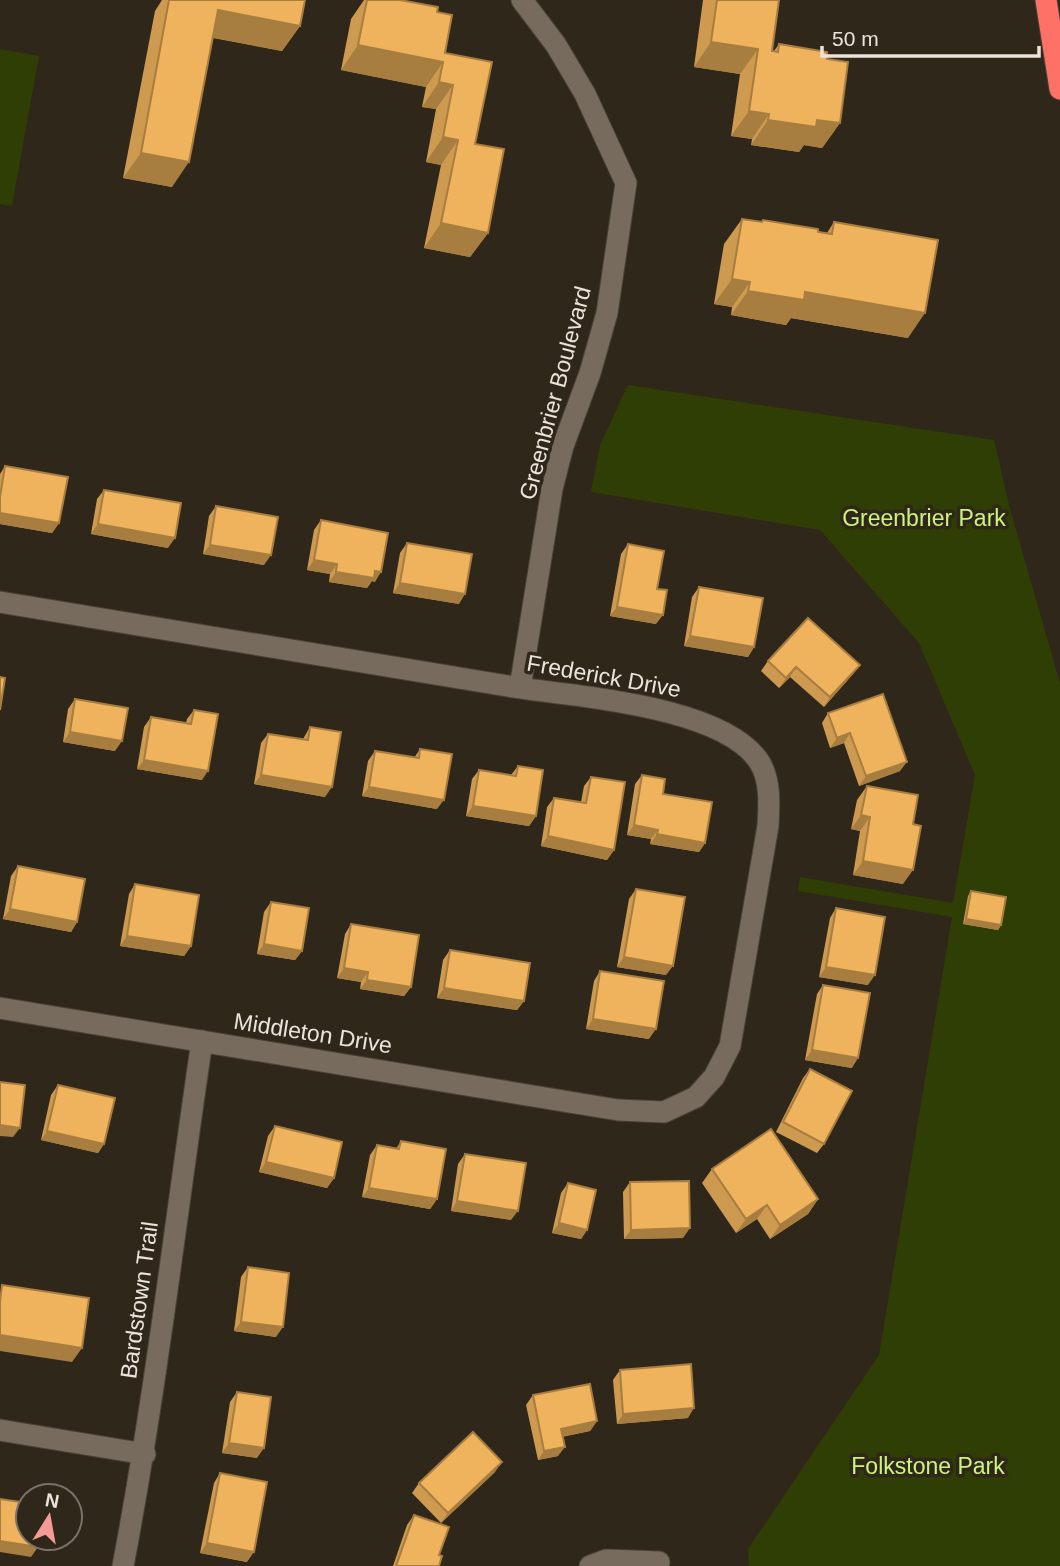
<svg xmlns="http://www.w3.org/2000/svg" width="1060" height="1566" viewBox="0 0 1060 1566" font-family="Helvetica,sans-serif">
<rect width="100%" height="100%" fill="#30271b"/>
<!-- green -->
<path fill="#2f3e04" d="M 0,49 L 39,56 L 12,206 L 0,204 Z
M 628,385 L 994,440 L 1010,509 L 1060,683 L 1060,1566 L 749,1566 L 748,1549 L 879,1355 L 952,917 L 798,891 L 800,877 L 953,903 L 975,775 L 919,643 L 820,530 L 591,492 L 600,445 Z"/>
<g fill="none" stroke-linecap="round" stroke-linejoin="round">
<!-- street casing -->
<g stroke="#4a4338" stroke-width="23">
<path id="street" d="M 0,602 L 520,688 C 581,697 726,707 760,763 C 771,781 769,806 768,826 L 730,1046 L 714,1077 L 696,1097 L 664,1112 L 618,1110 L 0,1008
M 520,688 L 552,489 L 563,446 L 590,373 L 607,313 L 626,183 L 585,94 L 556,45 L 522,0
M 0,1430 L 145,1454
M 123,1566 C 156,1392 176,1216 202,1041
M 590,1566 L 606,1560 L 659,1562"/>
</g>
<!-- highway casing -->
<g stroke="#4a4338" stroke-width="23">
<path id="highway" d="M 1046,0 L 1060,89"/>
</g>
<!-- street -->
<use href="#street" stroke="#766b5d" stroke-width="21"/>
<!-- highway -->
<use href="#highway" stroke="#fd7167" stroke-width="21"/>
</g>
<!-- wall -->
<path fill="#cd9a4f" d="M 162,0 L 305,0 L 300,26 L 282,51 L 213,38 L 172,187 L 123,178 L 155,11 Z
M 364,0 L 400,0 L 437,12 L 445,53 L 475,144 L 488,233 L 470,257 L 424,248 L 441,165 L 426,162 L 436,109 L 422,107 L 426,87 L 341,70 L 351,19 Z
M 703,0 L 779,0 L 772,51 L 774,51 L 779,44 L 827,59 L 840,123 L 822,148 L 804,145 L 799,152 L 751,145 L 752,139 L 731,136 L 740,74 L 694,67 Z
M 742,219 L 761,222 L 763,220 L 827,233 L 834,222 L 908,338 L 791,318 L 786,325 L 731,315 L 732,307 L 714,304 L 724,244 Z
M 5,466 L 59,523 L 52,533 L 0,524 L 0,474 Z
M 104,490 L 168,548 L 91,534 L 97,499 Z
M 216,506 L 264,565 L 203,554 L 209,516 Z
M 321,520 L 375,582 L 372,581 L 367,588 L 329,582 L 330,574 L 307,570 L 314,530 Z
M 407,543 L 459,604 L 393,593 L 400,553 Z
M 628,544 L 657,589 L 656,624 L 610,616 L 621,554 Z
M 699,587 L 754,647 L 748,657 L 684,646 L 692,597 Z
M 768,661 L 853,674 L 824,707 L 790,677 L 779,688 L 761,671 Z
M 75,699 L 115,751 L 63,742 L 68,709 Z
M 194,710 L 202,780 L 137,769 L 144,727 L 151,717 L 186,723 L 187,719 Z
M 828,713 L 900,771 L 859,786 L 844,743 L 830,748 L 822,723 Z
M 310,727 L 325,797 L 254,784 L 261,743 L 268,734 L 303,739 Z
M 420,749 L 437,809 L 362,796 L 368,761 L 375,751 L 414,758 Z
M 518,766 L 536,816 L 529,826 L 466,816 L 472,779 L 479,770 L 511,775 Z
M 642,775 L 663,794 L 705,843 L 699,852 L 650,844 L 651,839 L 627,835 L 635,784 Z
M 591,777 L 614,850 L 607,860 L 541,846 L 547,807 L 554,798 L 581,802 L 584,786 Z
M 867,786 L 913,824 L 903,884 L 853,875 L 860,831 L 851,829 L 857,800 Z
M 18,866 L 77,922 L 71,932 L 3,919 L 11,876 Z
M 135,884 L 191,946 L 184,956 L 120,946 L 129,894 Z
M 636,889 L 666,975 L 617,967 L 629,899 Z
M 971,891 L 1001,925 L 998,930 L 963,924 L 968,896 Z
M 271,902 L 302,951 L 295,960 L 257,954 L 264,912 Z
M 836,908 L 868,985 L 819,977 L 830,918 Z
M 351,924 L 411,987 L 404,996 L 360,989 L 361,982 L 337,978 L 345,934 Z
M 450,950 L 524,1001 L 517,1010 L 437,998 L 443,960 Z
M 600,971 L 649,1039 L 586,1029 L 594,981 Z
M 823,985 L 852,1068 L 805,1060 L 817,994 Z
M 810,1069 L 824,1144 L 817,1153 L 776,1132 L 803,1078 Z
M 58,1085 L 104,1144 L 98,1153 L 41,1140 L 51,1095 Z
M 275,1126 L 334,1178 L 327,1188 L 259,1172 L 268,1136 Z
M 401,1141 L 437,1199 L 430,1209 L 362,1197 L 370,1155 L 377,1145 L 396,1149 Z
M 465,1154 L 511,1220 L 451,1211 L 458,1164 Z
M 712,1169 L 818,1199 L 808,1214 L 770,1239 L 757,1219 L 736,1233 L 702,1183 Z
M 630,1182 L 683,1238 L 624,1239 L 623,1192 Z
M 568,1183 L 587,1230 L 581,1239 L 552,1233 L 561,1193 Z
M 248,1267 L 276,1337 L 234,1331 L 241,1277 Z
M 620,1370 L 688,1418 L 617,1424 L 613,1380 Z
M 237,1392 L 257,1458 L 222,1453 L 230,1402 Z
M 533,1395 L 597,1421 L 590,1431 L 562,1437 L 558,1456 L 538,1460 L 526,1405 Z
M 495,1472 L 441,1523 L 412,1493 L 419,1483 Z
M 220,1473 L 247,1562 L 200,1553 L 214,1483 Z
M 414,1515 L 439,1555 L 439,1566 L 393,1566 L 407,1525 Z"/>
<!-- shaded-wall -->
<path fill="#a77d40" d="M 218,10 L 300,26 L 282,51 L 200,35 Z
M 711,42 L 758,49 L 740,74 L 694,67 Z
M 358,45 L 443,62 L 426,87 L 341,70 Z
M 439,82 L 453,85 L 436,109 L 422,107 Z
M 749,111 L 769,114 L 752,139 L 731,136 Z
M 768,120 L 817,120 L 840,123 L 822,148 L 804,145 L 799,152 L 751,145 Z
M 443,137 L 458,140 L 441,165 L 426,162 Z
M 141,153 L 189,162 L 172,187 L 123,178 Z
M 441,223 L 488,233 L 470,257 L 424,248 Z
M 732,279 L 750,282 L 732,307 L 714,304 Z
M 748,291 L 805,292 L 925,313 L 908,338 L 791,318 L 786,325 L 731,315 Z
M 0,513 L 59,523 L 52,533 L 0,524 Z
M 98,524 L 175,538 L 168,548 L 91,534 Z
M 210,545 L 271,555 L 264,565 L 203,554 Z
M 314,560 L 337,564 L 330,574 L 307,570 Z
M 375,571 L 381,572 L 375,582 L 372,581 L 367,588 L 329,582 L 336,572 Z
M 400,583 L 465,594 L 459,604 L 393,593 Z
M 617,607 L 663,615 L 656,624 L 610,616 Z
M 690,636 L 754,647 L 748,657 L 684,646 Z
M 860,665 L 853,674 L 824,707 L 830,697 Z
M 796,667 L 790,677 L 779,688 L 786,678 Z
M 70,732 L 122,741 L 115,751 L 63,742 Z
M 850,733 L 844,743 L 830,748 L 837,738 Z
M 144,760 L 208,771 L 202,780 L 137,769 Z
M 907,762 L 900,771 L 859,786 L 866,776 Z
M 261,775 L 332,787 L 325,797 L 254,784 Z
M 369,787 L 444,800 L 437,809 L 362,796 Z
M 473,806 L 536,816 L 529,826 L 466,816 Z
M 861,815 L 870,817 L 860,831 L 851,829 Z
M 634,825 L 658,830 L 651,839 L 627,835 Z
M 657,834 L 705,843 L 699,852 L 650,844 Z
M 548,836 L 614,850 L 607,860 L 541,846 Z
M 863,861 L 913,870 L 903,884 L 853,875 Z
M 10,909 L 77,922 L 71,932 L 3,919 Z
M 966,919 L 1001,925 L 998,930 L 963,924 Z
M 127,936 L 191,946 L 184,956 L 120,946 Z
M 264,944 L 302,951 L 295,960 L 257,954 Z
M 624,957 L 673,966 L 666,975 L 617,967 Z
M 826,967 L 875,975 L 868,985 L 819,977 Z
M 344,968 L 368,972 L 361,982 L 337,978 Z
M 367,980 L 411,987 L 404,996 L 360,989 Z
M 444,988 L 524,1001 L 517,1010 L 437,998 Z
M 593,1019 L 656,1029 L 649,1039 L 586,1029 Z
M 812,1050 L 858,1058 L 852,1068 L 805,1060 Z
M 0,1125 L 20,1128 L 13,1137 L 0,1136 Z
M 47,1131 L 104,1144 L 98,1153 L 41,1140 Z
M 266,1162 L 334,1178 L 327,1188 L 259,1172 Z
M 369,1188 L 437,1199 L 430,1209 L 362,1197 Z
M 818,1199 L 808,1214 L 770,1239 L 780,1225 Z
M 457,1201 L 518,1211 L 511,1220 L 451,1211 Z
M 767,1205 L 757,1219 L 736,1233 L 746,1219 Z
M 559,1223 L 587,1230 L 581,1239 L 552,1233 Z
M 690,1228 L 683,1238 L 624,1239 L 631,1230 Z
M 241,1322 L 283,1327 L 276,1337 L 234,1331 Z
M 0,1335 L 82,1348 L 72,1362 L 0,1351 Z
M 694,1408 L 688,1418 L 617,1424 L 623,1414 Z
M 597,1421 L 590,1431 L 554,1438 L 561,1429 Z
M 229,1443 L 264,1448 L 257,1458 L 222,1453 Z
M 565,1447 L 558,1456 L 538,1460 L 544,1451 Z
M 502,1462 L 495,1472 L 441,1523 L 448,1513 Z
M 0,1541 L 38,1547 L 31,1557 L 0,1552 Z
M 207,1543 L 254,1552 L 247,1562 L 200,1553 Z"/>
<!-- building -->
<path fill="#eeb35c" stroke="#a77d40" stroke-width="2" d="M 169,0 L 305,0 L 300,26 L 218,10 L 189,162 L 141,153 Z
M 367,0 L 400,0 L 438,7 L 437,12 L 452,15 L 445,53 L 492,62 L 475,144 L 504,149 L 488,233 L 441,223 L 458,140 L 443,137 L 453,85 L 439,82 L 443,62 L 358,45 Z
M 717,0 L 779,0 L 772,51 L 778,52 L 779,44 L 827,52 L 827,59 L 848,62 L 840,123 L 817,120 L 816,127 L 768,120 L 769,114 L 749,111 L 758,49 L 711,42 Z
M 742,219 L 762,222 L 763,220 L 818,229 L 818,232 L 832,234 L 834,222 L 938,240 L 925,313 L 805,292 L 804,300 L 748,291 L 750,282 L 732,279 Z
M 5,466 L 68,477 L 59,523 L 0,513 L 0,497 Z
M 104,490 L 181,503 L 175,538 L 98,524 Z
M 216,506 L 278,517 L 271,555 L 210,545 Z
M 321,520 L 388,533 L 381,572 L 375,571 L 374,578 L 336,572 L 337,564 L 314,560 Z
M 407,543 L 472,554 L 465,594 L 400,583 Z
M 628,544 L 664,551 L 657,589 L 667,590 L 663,615 L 617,607 Z
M 699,587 L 763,598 L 754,647 L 690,636 Z
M 808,618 L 860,665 L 830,697 L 796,667 L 786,678 L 768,661 Z
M 0,677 L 5,678 L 0,710 Z
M 883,694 L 907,762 L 866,776 L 850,733 L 837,738 L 828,713 Z
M 75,699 L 128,708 L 122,741 L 70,732 Z
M 194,710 L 218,714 L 208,771 L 144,760 L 151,717 L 191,724 Z
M 310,727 L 341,732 L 332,787 L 261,775 L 268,734 L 308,740 Z
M 420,749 L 452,754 L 444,800 L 369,787 L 375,751 L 419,758 Z
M 518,766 L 543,770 L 536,816 L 473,806 L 479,770 L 516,776 Z
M 642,775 L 665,779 L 663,794 L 712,802 L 705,843 L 657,834 L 658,830 L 634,825 Z
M 591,777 L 625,782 L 614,850 L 548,836 L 554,798 L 586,803 Z
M 867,786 L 918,795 L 913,824 L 921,826 L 913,870 L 863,861 L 870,817 L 861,815 Z
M 18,866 L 85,879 L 77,922 L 10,909 Z
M 135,884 L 199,895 L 191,946 L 127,936 Z
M 636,889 L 685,897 L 673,966 L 624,957 Z
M 971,891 L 1006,897 L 1001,925 L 966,919 Z
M 271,902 L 309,908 L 302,951 L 264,944 Z
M 836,908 L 885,917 L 875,975 L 826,967 Z
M 351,924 L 419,935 L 411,987 L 367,980 L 368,972 L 344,968 Z
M 450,950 L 530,963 L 524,1001 L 444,988 Z
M 600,971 L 664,981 L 656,1029 L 593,1019 Z
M 823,985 L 870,993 L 858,1058 L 812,1050 Z
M 810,1069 L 852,1091 L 824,1144 L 783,1122 Z
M 0,1082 L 25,1085 L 20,1128 L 0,1125 Z
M 58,1085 L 115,1098 L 104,1144 L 47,1131 Z
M 275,1126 L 342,1142 L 334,1178 L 266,1162 Z
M 771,1129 L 818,1199 L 780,1225 L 767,1205 L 746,1219 L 712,1169 Z
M 401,1141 L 446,1149 L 437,1199 L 369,1188 L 377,1145 L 399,1149 Z
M 465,1154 L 526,1163 L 518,1211 L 457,1201 Z
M 689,1181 L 690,1228 L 631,1230 L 630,1182 Z
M 568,1183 L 596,1190 L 587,1230 L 559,1223 Z
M 248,1267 L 289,1273 L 283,1327 L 241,1322 Z
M 2,1285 L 89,1298 L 82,1348 L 0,1335 L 0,1302 Z
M 691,1364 L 694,1408 L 623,1414 L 620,1370 Z
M 590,1384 L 597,1421 L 561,1429 L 565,1447 L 544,1451 L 533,1395 Z
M 237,1392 L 271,1397 L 264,1448 L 229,1443 Z
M 473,1432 L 502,1462 L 448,1513 L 419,1483 Z
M 220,1473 L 267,1482 L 254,1552 L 207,1543 Z
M 0,1499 L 28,1503 L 28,1538 L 40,1538 L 38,1547 L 0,1541 Z
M 414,1515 L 449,1527 L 439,1555 L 442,1556 L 439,1566 L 396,1566 Z"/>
<g text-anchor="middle" stroke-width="7" stroke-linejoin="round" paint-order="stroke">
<!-- street labels -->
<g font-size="23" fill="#e9e3db" stroke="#30271b">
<text transform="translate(555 393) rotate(-75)" y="8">Greenbrier Boulevard</text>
<text transform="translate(604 676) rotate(10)" y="8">Frederick Drive</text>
<text transform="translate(313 1033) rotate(9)" y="8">Middleton Drive</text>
<text transform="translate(139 1300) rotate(-82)" y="8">Bardstown Trail</text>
</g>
<!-- park labels -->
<g font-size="23" fill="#ccf37a" stroke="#30271b">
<text x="924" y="526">Greenbrier Park</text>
<text x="928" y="1474">Folkstone Park</text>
</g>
</g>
<!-- north arrow -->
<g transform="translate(49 1517) rotate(11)"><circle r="33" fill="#30271b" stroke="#7a7268" stroke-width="2"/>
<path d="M0-5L12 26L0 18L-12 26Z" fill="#f59b97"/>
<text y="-10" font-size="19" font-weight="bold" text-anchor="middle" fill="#e9e3db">N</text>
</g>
<!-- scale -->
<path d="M822 46v10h217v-10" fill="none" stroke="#e9e3db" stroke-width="3.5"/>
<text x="832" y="46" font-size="21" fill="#e9e3db" stroke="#30271b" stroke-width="5" paint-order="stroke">50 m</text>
</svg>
